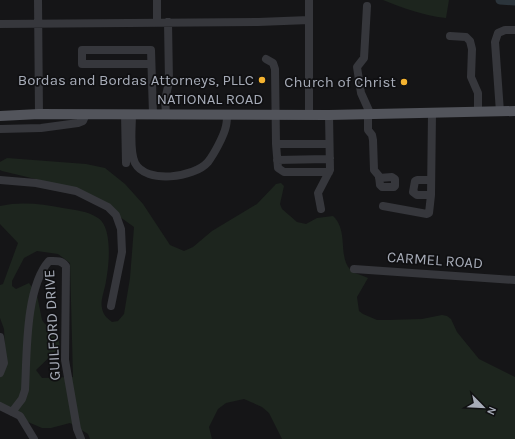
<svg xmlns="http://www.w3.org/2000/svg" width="515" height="439" viewBox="0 0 515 439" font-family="Karla,sans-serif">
<rect width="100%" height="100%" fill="#151517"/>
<!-- green -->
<path fill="#1d251e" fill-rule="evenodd" d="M 383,0 L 449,0 L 446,18 C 425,16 403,8 383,0 Z
M 7,158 L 86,164 L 105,168 L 125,184 L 143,204 L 170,245 L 184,251 L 193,247 L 212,231 L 257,204 L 276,184 L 281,183 L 284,186 L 280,204 L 282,209 L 297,222 L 306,224 L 317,218 L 333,216 C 350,232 336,259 353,272 C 357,274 364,276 368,278 L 357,297 L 359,311 L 363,314 L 377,320 L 387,320 L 422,319 L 442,315 L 447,316 L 451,319 L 457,332 L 479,359 L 515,377 L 515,439 L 282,439 L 269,413 L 262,407 L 244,399 L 226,403 L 218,409 L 209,427 L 212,439 L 90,439 L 88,434 L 70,423 L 51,428 L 42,428 L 0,410 L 0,353 L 5,349 L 4,329 L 0,318 L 0,285 L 3,284 L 18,243 L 0,224 L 0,206 C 21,201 42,204 63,208 C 75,210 88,211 98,218 C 113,227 109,266 106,281 C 105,289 100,301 102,308 C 103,315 107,318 112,322 L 118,321 L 124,314 L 130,278 L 134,227 L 95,199 L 77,189 L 2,171 L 0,170 L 0,162 ZM 37,251 L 58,254 L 70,263 L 73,377 L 42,378 L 36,370 L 60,347 L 57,332 L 45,324 L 42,320 L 37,295 L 29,283 L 16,289 L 12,286 L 12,281 L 24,258 Z"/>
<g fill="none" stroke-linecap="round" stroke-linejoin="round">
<!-- river -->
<path stroke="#2b343b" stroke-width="9" d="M 500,0 L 515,1"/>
<!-- minor -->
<path stroke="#36373c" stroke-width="8" d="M 38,0 L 39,114
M 367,6 L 364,58 L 357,67 L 361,93 L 370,113
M 157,21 L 157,0
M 0,24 L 258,22 L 309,20
M 450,36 L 466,37 L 470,41 L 472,49 L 471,77 L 478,93 L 478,112
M 266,59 L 273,63 L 275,69 L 276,144 L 278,168 L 284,172 L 329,172
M 151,64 L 82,64 L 82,50 L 151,50 L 153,114
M 500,112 L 495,42 L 498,33 L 505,30 L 515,30
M 368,113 L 368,130 L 372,135 L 373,140 L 374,170 L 379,176 L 380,185 L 382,187 L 394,187 L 395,186 L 395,179 L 392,177 L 379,178
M 125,114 L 126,163
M 132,114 C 132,128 129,151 135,163 C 146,184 194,178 208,162 C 214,154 224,136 226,126 C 227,122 227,118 227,114
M 166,114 L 165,100 L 169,82 L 168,22
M 309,115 L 309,0
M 0,129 L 41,128 L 78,123 L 83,121 L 86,114
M 276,144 L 329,144
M 277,160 L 327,159 L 330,158
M 0,180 L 36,183 L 76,191 L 108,207 L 116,215 L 121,229 L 122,252 L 111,306
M 431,195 L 417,195 L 413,192 L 415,181 L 417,180 L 431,180
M 383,206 L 427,214 L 429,213 L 431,195 L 432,113
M 321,209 L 318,193 L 330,170 L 329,115
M 354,269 L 515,280
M 0,337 L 4,363 L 0,373
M 0,406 L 20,416 L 34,439
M 12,412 L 22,399 L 25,390 C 27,355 25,288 49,261 C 56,261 61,260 66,266 L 65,360 L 77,429 L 81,439"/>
<!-- major -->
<path stroke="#52545b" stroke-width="10" d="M 0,116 L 39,114 L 329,115 L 515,111"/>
</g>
<!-- markers -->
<g fill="#f5b330" stroke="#101012" stroke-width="1.5">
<circle cx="262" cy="80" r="4"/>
<circle cx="404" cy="82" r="4"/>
</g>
<g text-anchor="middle" stroke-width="3.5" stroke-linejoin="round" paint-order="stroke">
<!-- poi labels -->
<g font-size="15" fill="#a7acb8" stroke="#101012" text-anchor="end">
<text x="254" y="85">Bordas and Bordas Attorneys, PLLC</text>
<text x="396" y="87">Church of Christ</text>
</g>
<!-- street labels -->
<g font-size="15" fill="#a7acb8" stroke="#101012">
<text x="210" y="104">NATIONAL ROAD</text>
<text transform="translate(435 260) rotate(4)" y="5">CARMEL ROAD</text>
<text transform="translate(52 325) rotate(-93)" y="5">GUILFORD DRIVE</text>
</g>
</g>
<!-- north arrow -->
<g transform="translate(483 407) rotate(114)" stroke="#101012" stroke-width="3" paint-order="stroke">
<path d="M0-3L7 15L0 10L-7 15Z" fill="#a7acb8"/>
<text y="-6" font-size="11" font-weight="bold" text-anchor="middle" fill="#a7acb8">N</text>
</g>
</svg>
